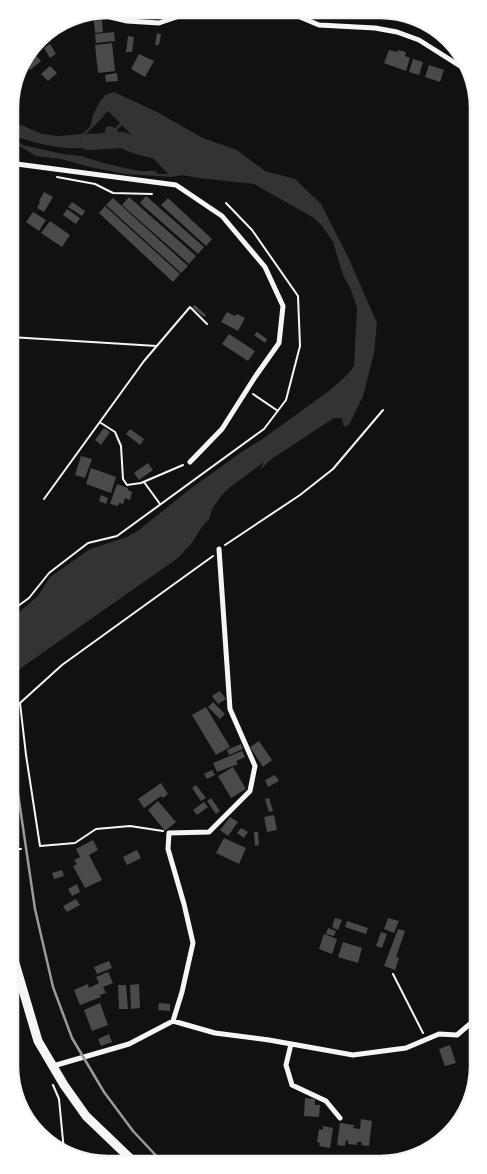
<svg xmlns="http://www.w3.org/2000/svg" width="487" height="1174" viewBox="0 0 487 1174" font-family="Lora,serif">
<rect width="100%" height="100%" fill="#111"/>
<!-- water -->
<path fill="#333" fill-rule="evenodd" d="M 114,92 L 157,112 L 203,138 L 237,150 L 265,171 L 295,179 L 321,204 L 349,259 L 377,323 L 374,353 L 363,396 L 349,425 L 344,427 L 342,418 L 334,418 L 270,460 L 260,470 L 264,462 L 229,488 L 222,495 L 213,507 L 209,519 L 202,527 L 191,544 L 178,558 L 11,675 L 11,619 L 38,596 L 50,577 L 90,549 L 127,537 L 139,530 L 190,489 L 243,451 L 261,440 L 297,414 L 329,391 L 348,374 L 354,366 L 357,308 L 351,290 L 343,275 L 333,242 L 322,226 L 314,218 L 254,184 L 199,178 L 182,175 L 172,177 L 125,174 L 90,167 L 61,159 L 36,156 L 9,140 L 9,123 L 21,125 L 42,134 L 58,136 L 82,134 L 90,127 L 93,115 L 99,103 L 105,95 ZM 108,111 L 120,123 L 115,128 L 109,126 L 106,127 L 104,135 C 100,137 98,136 94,137 C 89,138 85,140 80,140 L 104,116 L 103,115 ZM 122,125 L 168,174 L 158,174 L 155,171 L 139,171 L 107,164 L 81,156 L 62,154 L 23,145 L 11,137 C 20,137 29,141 38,143 C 48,145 59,148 69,148 C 87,150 105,143 121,135 L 117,130 Z"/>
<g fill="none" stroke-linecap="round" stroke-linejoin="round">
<!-- river -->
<path stroke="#333" stroke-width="16" d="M 88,142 L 122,140 L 137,146 L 164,153"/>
</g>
<!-- building -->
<path fill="#4a4a4a" d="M 102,20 L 103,32 L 95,33 L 94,21 Z
M 114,32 L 115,41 L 96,43 L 95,34 Z
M 157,33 L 161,34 L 159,45 L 155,45 Z
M 128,36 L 134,37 L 132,52 L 126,52 Z
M 450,39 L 453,44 L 459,55 L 446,45 Z
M 112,43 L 115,71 L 98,73 L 95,45 Z
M 50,44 L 56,54 L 50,58 L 44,48 Z
M 30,49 L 41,61 L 30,70 L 22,61 Z
M 389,50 L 397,52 L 398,50 L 406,52 L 405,56 L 410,58 L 406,71 L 384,63 Z
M 139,54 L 154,61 L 145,77 L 131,69 Z
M 413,59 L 423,62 L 419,75 L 409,72 Z
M 429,65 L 444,70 L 440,82 L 425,77 Z
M 50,66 L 57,73 L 48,81 L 41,74 Z
M 117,73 L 118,81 L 106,82 L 105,75 Z
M 44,192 L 53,197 L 44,212 L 37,208 L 40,202 L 39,201 Z
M 146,196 L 204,247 L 198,254 L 140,203 Z
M 129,197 L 196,256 L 189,264 L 122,205 Z
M 113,198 L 188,266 L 181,273 L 106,205 Z
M 168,198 L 212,239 L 206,246 L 161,205 Z
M 72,202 L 85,211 L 82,216 L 68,207 Z
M 105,206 L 180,274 L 173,282 L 99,213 Z
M 67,209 L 80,218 L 76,224 L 63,215 Z
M 33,212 L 46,220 L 39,231 L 26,222 Z
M 50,221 L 70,235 L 62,247 L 41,233 Z
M 195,305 L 206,315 L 204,317 L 192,307 Z
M 227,312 L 235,316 L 237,314 L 245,318 L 238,331 L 221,322 Z
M 257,332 L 267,339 L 265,343 L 254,335 Z
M 229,334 L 255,351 L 248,361 L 222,344 Z
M 13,371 L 19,378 L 10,385 L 10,373 Z
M 104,428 L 110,432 L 101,445 L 95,440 Z
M 130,429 L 144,439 L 140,445 L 126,434 Z
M 81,456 L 92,459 L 85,478 L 75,475 Z
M 148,463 L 153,470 L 139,480 L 134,473 Z
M 91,468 L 116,477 L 111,493 L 86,484 Z
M 117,484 L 128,488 L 128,490 L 132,492 L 130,500 L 125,498 L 123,504 L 119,503 L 118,506 L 110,504 Z
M 101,495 L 108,498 L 106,504 L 99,501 Z
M 220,691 L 226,699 L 218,704 L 212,696 Z
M 213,702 L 225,714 L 220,719 L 208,707 Z
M 206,707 L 230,747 L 216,755 L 192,715 Z
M 259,741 L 272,760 L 263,767 L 250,747 Z
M 241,744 L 243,749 L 229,755 L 227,750 Z
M 242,751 L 245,757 L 236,761 L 238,764 L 217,772 L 213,763 Z
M 233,767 L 246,789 L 231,798 L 218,776 Z
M 212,770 L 215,775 L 207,779 L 204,774 Z
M 275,775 L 279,781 L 268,787 L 265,780 Z
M 161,783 L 168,794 L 163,798 L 161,796 L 144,808 L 138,799 Z
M 196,785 L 206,798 L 201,801 L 192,788 Z
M 211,798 L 220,811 L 216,814 L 207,801 Z
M 269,798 L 273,811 L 269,812 L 265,799 Z
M 158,801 L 176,822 L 165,831 L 148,810 Z
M 204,802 L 208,807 L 197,815 L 193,810 Z
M 274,815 L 277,830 L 267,832 L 264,817 Z
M 230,817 L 238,822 L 228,836 L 220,830 Z
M 241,828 L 248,832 L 244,838 L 237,833 Z
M 254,832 L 258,832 L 259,845 L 255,846 Z
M 224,838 L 246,848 L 239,864 L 216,853 Z
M 93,840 L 98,850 L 89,855 L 102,880 L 85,888 L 73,866 L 77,864 L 74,860 L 80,857 L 76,849 Z
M 137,850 L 141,858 L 127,865 L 123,857 Z
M 62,870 L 64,876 L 54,879 L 52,873 Z
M 77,884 L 80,892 L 72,896 L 68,889 Z
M 76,899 L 80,905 L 67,912 L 63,906 Z
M 335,918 L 342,920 L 338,930 L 332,927 Z
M 388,918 L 399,921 L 394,933 L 384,929 Z
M 347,921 L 368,928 L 366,934 L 345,927 Z
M 328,928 L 336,931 L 334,936 L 326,934 Z
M 398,929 L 405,931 L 396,957 L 399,958 L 395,970 L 384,966 Z
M 381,932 L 387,934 L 382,948 L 376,946 Z
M 324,934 L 337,939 L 332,954 L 319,949 Z
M 343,942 L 362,948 L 358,963 L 338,957 Z
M 109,961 L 112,968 L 97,974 L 94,967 Z
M 108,972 L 113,983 L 103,987 L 106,993 L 100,995 L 101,997 L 80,1005 L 74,990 L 88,984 L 89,988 L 99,983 L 96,977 Z
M 139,984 L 140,1008 L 131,1009 L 130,985 Z
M 118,985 L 126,985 L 128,1009 L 119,1009 Z
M 100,1003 L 108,1025 L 92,1031 L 84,1010 Z
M 159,1003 L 170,1004 L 170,1011 L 158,1010 Z
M 109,1034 L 112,1042 L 101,1046 L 98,1039 Z
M 450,1045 L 456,1063 L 445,1066 L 439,1049 Z
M 305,1098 L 315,1099 L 315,1105 L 320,1105 L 319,1117 L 304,1116 Z
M 361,1119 L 372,1121 L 369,1146 L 361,1145 L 362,1142 L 357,1142 L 357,1145 L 348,1144 L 348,1141 L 346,1140 L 345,1146 L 337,1145 L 340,1123 L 354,1125 L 353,1128 L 360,1129 Z
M 323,1126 L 333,1128 L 330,1148 L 319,1146 L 320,1143 L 317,1142 L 319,1129 L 323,1130 Z"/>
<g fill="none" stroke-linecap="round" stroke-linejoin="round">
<!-- path -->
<path stroke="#f5f5f5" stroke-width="2" d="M 57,177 L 95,184 L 113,193 L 152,194
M 10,337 L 157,346
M 253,394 L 278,411
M 101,423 L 115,432 L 121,446 L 123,479 L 127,485 L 141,483 L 183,465
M 144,482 L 160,504
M 44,499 L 144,361 L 190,307 L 207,324
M 225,545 L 300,495 L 333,469 L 383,410
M 11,611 L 29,598 L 49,573 L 88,543 L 117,536 L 264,429 L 286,400 L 300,346 L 298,296 L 252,230 L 226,203
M 163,831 L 130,826 L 96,829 L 75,843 L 40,846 L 26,755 L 20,703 L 62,665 L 213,556
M 11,849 L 21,849
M 393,974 L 423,1033
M 53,1085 L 59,1099 L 64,1151"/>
<!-- minor -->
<path stroke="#f5f5f5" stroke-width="5" d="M 291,10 L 300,17 L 319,25 L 375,28 L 397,32 L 419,40 L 468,71
M 89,12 L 127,21 L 159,23 L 200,9
M 9,163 L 176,185 L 222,216 L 265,267 L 283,306 L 279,343 L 255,377 L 222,429 L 190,462
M 10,541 L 10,543
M 173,1021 L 215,1033 L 269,1040 L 353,1055 L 406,1048 L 439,1034 L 457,1035 L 478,1017
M 291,1044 L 286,1065 L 292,1085 L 326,1101 L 340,1118
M 53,1066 L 129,1044 L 173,1021 L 182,992 L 193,943 L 184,904 L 168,849 L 169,833 L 209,832 L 250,791 L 255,766 L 230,709 L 219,549"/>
<!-- trunk -->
<path stroke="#f5f5f5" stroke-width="9" d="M 12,953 L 38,1041 L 64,1085 L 86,1116 L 135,1163"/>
<!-- rail -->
<path stroke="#9a9a9a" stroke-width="2.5" d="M 11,746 L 35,909 L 53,987 L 72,1038 L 104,1092 L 133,1131 L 163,1163"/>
</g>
<!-- crop -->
<path d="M0 0H487V1174H0ZM108 18H380A90 90 0 0 1 470 108V1066A90 90 0 0 1 380 1156H108A90 90 0 0 1 18 1066V108A90 90 0 0 1 108 18Z" fill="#fff" fill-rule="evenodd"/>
<path fill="none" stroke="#f5f5f5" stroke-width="2.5" d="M108 18H380A90 90 0 0 1 470 108V1066A90 90 0 0 1 380 1156H108A90 90 0 0 1 18 1066V108A90 90 0 0 1 108 18Z"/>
</svg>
